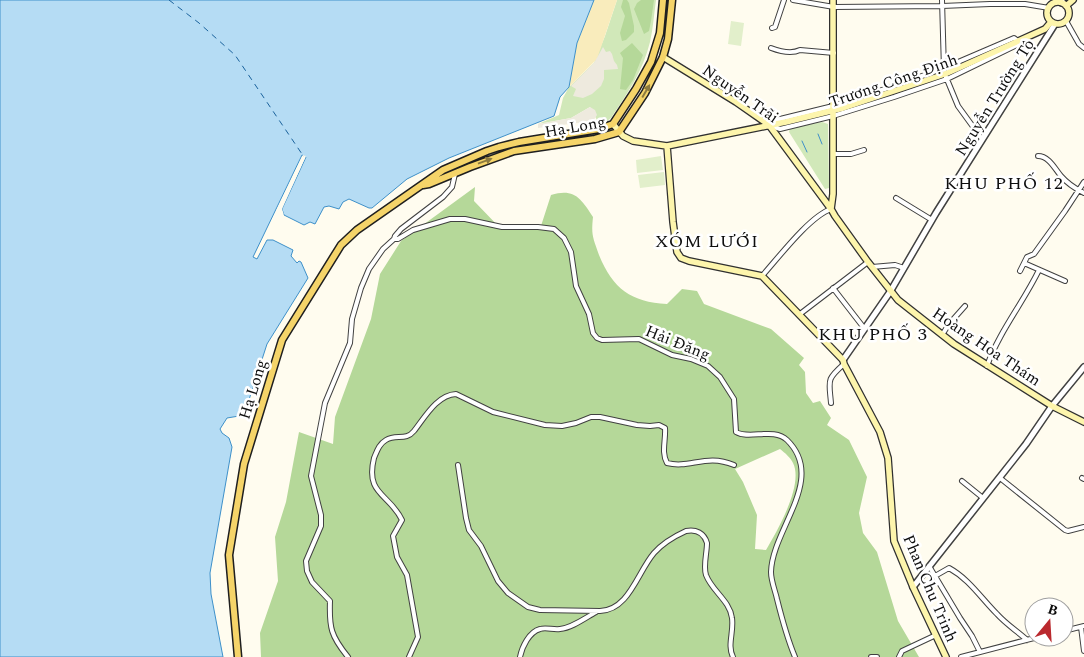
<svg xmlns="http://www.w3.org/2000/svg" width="1084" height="657" viewBox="0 0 1084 657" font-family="Spectral,serif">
<rect width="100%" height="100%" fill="#fffcef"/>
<!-- green -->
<path fill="#d1e8b9" d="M 617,0 L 656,0 C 654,14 653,29 650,42 C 643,71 627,94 611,118 L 606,122 L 598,122 L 590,107 L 571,118 L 538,124 L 559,115 L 563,98 L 569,87 L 594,63 L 605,36 Z
M 822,122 L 828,124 L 829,188 L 825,189 L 789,132 L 790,128 Z"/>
<!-- forest -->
<path fill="#b5d899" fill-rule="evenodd" d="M 623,0 L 627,0 L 629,3 L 634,26 L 634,32 L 626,40 L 622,41 L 620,33 L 625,16 L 621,7 Z
M 641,0 L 654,0 L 651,21 L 649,31 L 644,34 L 634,9 L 637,3 Z
M 632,43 L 643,55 L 633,80 L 626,90 L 620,89 L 623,58 L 620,53 Z
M 475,187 L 474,201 L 501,229 L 540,229 L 551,195 C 575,188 581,199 593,217 C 591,236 593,237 599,255 C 613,289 631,302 667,304 L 682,289 L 697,291 L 704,304 L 771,329 L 804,358 L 799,365 L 805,372 L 806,393 L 813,403 L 820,401 L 831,418 L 827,425 L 849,440 L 867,477 L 859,513 L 863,533 L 877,552 L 898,621 L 919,657 L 261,657 L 260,633 L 278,581 L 275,537 L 286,502 L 299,432 L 333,444 L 335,417 L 371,319 L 380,274 L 401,241 ZM 780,449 C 785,453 791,458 793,463 C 804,485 777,531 766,550 L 755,549 L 757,515 L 743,482 L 735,469 Z"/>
<!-- sand -->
<path fill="#f9ecbc" d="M 594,0 L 617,0 L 597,59 L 569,87 L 577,43 Z"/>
<!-- pitch -->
<path fill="#e2efcb" d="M 731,21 L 744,23 L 741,46 L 728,44 Z
M 661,156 L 663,170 L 637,173 L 636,160 Z
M 664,172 L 665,185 L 640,188 L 638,175 Z"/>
<!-- plaza -->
<path fill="#eeeade" d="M 603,47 L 606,52 L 610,51 L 612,54 L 614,61 L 617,65 L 618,69 L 604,70 L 604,79 L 601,86 L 592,94 L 583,98 L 573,96 L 576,89 L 571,86 L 594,63 Z
M 590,107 L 595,110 L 597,115 L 593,121 L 538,128 L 538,124 L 571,118 Z"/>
<!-- water -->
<path fill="#b5dcf4" stroke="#3e90c9" d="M 0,0 L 594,0 L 577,43 L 569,87 L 560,97 L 554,116 L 449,158 L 407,179 L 372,208 L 369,208 L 349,199 L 343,202 L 339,209 L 329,206 L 324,207 L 315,224 L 310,222 L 304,225 L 284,215 L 282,209 L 306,157 L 302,155 L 253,257 L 257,259 L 267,240 L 273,240 L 293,250 L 291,256 L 297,263 L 299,261 L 301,262 L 308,278 L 267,344 L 246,409 L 239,416 L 227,418 L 220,429 L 222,433 L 229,438 L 232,447 L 210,573 L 211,594 L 223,657 L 0,657 Z"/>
<!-- pier -->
<path fill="#fffcef" d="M 303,155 L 306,156 L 282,209 L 284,215 L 281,213 L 279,209 L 278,212 L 276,211 Z"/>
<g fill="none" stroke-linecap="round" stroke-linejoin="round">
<!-- stream -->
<path stroke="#3e90c9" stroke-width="1" d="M 818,134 L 822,144
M 802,141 L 807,152"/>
<!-- ferry -->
<path stroke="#1a629c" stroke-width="1" stroke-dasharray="6 5" stroke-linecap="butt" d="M 169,0 L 199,23 L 235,55 L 304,157"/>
<!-- minor casing -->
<g stroke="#414141" stroke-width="6">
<path id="minor" d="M 793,0 L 834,7 L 942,6 L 990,4 L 1025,4 L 1049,8
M 942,0 L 944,70
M 1066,21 L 1079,44 L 1084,48
M 772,28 L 775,27 L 784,0
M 1014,38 L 1018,41 L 1017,45 L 947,79 L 894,97 L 833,116 L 780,129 L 769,125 L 776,120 L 833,106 L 897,85 L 944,68 Z
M 771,48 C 779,51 792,54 800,50 L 834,53
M 946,77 L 958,106 L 982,139
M 833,154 L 851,154 L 864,150
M 1038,156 C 1049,156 1055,169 1061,176 C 1067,183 1076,189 1084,193
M 455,174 L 452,187 L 443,197 L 401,229 L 395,236 L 394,239 L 398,239 L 413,230 L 450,219 L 465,219 L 502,227 L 538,227 L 554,229 L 564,238 L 571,252 L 576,286 L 589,314 L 593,333 L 597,338 L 602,340 L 639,339 L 672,355 L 691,359 L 708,366 L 720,377 L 734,399 L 736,432 C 749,440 774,427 787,440 C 827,479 772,529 771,572 C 771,581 775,590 777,599 C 782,619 787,638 795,657
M 896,198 L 932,220
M 1024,263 L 1065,281
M 872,267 L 895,265 L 904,268
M 1020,271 L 1027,257 L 1034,254 L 1065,211 L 1084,182
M 762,276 C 779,257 809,217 831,209
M 833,288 L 864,328
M 800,314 L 868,262
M 942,335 L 949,324 L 965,306
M 987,366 C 999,332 1023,303 1039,270
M 831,403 C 829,380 826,380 844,364
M 458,465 L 466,518 L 469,530 L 481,546 L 498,581 L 508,593 L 528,607 L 540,610 L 600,611 C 629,610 637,573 654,553 C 662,544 675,536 686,531 C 696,529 704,533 707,543 C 707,553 703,566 706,575 C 712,591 730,601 732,618 C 734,632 727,645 733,657
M 1000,478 L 1065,530 L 1068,531 L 1084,527
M 1082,478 L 1084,479
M 962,481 L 983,498
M 929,566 L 960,618 L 972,636 L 980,652
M 935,576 L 949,568 C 969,579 981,598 997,614 C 1006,624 1017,631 1027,640
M 1081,627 L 1084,651
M 1064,631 L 1084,626
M 348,657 C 331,636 329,628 330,601 L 312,582 L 307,571 L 306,561 L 321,526 L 321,515 L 311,476 L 325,403 L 350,343 L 352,319 L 361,288 L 369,269 L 383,249 L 394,239
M 409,657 L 418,637 L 407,575 L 397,557 L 393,536 L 402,520 C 389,493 365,495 374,458 C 377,451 379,444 386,440 C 396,434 406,441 414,431 C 425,417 437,395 456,394 L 493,412 L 545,425 L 562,426 L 576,423 L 591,417 L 600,417 L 637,425 L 650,426 L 659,425 L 665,428 C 666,440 661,452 667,463 C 690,469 706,453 734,465
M 520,657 C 522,647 529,632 540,629 C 546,627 553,630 560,629 C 572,628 585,618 596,612
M 871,657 L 877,657
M 899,657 L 902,651 L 936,635
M 961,657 L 1038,637"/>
</g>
<!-- tertiary casing -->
<g stroke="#414141" stroke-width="8">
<path id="tertiary" d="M 1062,0 L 1062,3
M 843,360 L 890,292 L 936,213 L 1055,24
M 913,587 L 1026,444 L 1052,406 L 1084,367"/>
</g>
<!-- secondary casing -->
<g stroke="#303030" stroke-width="8">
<path id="secondary" d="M1047 13a11 11 0 1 1 22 0a11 11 0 1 1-22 0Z
M 1066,6 L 1073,0
M 663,57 L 736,102 L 769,125 L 831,209 L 835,216 L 868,262 L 898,300 L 954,344 L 1052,406 L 1084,422
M 613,124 L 623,136 L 633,141 L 667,146 L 786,122 L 843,108 L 945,74 L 1045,29 L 1051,22
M 667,146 L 673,222 L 677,252 L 681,258 L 689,261 L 762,276 L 843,360 L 844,364 L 880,432 L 888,458 L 894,541 L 913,587 L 946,657
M 831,209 L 833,194 L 833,0"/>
</g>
<!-- primary casing -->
<g stroke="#1f1f1f" stroke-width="9">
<path id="primary" d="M 423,185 L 429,184 L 470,167 L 514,151 L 595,139 L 619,132 L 645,93 L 663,57 L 668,39 L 672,0
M 238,657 L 229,555 L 244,464 L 282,340 L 341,245 L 357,230 L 443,170 L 487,151 L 499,147 L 519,142 L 599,129 L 613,124 L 636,89 L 651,62 L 660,33 L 663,0"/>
</g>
<!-- minor -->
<use href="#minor" stroke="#fff" stroke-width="4"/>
<!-- tertiary -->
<use href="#tertiary" stroke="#fff" stroke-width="5"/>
<!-- secondary -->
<use href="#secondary" stroke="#fdf5ac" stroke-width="5.5"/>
<!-- primary -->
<use href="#primary" stroke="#f5d469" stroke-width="6"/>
</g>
<!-- one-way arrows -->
<defs><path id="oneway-solid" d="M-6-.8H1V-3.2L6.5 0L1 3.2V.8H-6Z" transform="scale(1.25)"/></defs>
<g fill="#8d7b40">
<use href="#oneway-solid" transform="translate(646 91) rotate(-60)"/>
<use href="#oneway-solid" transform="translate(485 161) rotate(-20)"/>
</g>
<g text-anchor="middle" stroke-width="5" stroke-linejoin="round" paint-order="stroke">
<!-- street labels -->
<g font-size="16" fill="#0e0e0e" stroke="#fff">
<text transform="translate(893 80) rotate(-19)" y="6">Trương Công Định</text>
<text transform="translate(741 93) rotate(35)" y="6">Nguyễn Trãi</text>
<text transform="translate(994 97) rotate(-58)" y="6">Nguyễn Trường Tộ</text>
<text transform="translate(575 126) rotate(-10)" y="6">Hạ Long</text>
<text transform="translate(678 342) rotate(22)" y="6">Hải Đăng</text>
<text transform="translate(987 346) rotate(34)" y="6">Hoàng Hoa Thám</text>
<text transform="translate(252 389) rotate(-73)" y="6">Hạ Long</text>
<text transform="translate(931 588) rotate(67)" y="6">Phan Chu Trinh</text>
</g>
<!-- neighbourhood labels -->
<g font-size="18" letter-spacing="1" fill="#0e0e0e" stroke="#fff">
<text x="1004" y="189">KHU PHỐ 12</text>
<text x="707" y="247">XÓM LƯỚI</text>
<text x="873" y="340">KHU PHỐ 3</text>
</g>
</g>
<!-- north arrow -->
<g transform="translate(1049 622) rotate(18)"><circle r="24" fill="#ffffff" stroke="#9f9f9f"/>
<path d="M0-4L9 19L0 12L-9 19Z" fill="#ba292e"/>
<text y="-8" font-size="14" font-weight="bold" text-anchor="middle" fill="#0e0e0e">B</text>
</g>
</svg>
